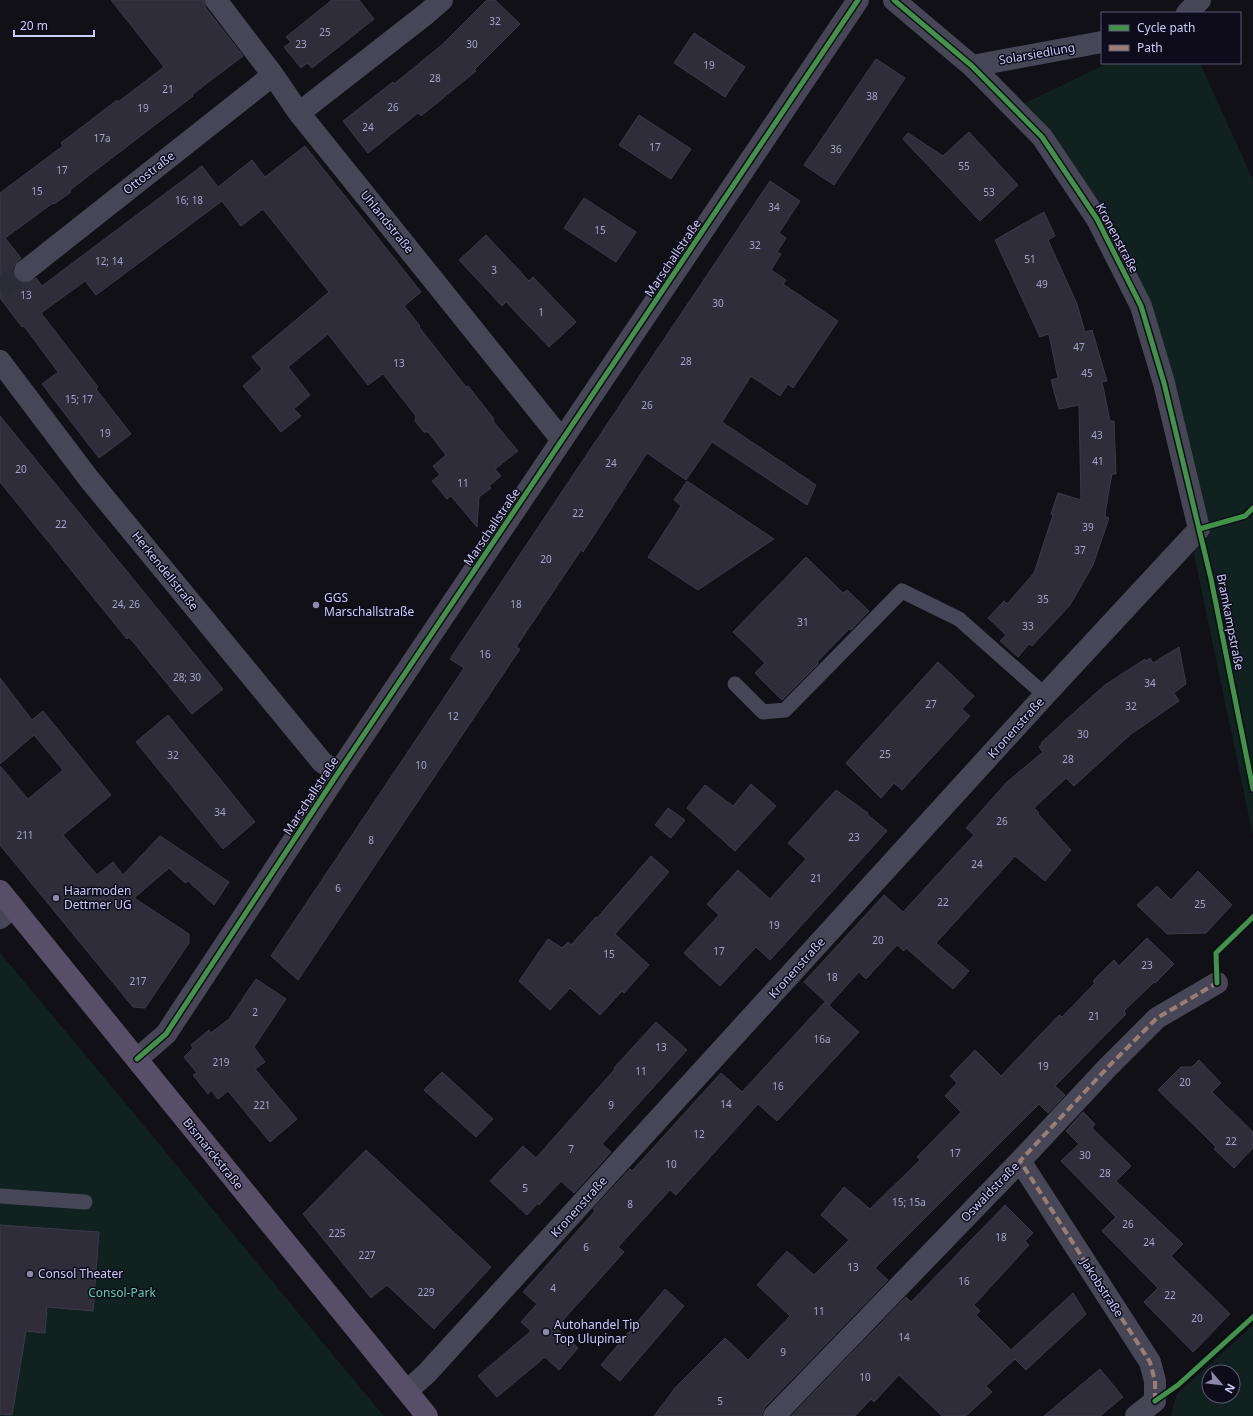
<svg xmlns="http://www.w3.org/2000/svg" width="1253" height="1416" viewBox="0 0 1253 1416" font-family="'Noto Sans',sans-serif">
<rect width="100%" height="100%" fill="#101016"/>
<!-- green -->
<path fill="#102120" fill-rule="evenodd" d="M 1108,63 L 1200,63 L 1253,180 L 1253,836 L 1155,368 L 1099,230 L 1019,106 Z
M 1,954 C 130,1107 256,1263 384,1416 L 0,1416 L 0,955 Z
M 1253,1325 L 1253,1416 L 1172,1416 L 1171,1414 L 1177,1394 ZM 1209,1372 L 1233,1372 L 1233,1396 L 1209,1396 Z"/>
<!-- building -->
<path fill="#2e2d39" stroke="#3c3a4a" d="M 111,0 L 204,0 L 206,8 L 243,56 L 207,83 L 192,95 L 193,96 L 70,190 L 71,192 L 54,204 L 53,203 L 5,238 L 21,258 L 13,267 L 13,273 L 15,278 L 20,282 L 26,283 L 36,278 L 42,286 L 202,166 L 218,187 L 252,160 L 265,177 L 305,146 L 421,292 L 404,306 L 420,326 L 419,327 L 466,387 L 468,386 L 494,419 L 493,421 L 518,451 L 495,469 L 501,476 L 489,486 L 491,488 L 479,497 L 477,527 L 451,496 L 447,499 L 432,481 L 440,475 L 433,466 L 446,455 L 428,432 L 424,432 L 415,421 L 416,416 L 383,374 L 368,385 L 328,334 L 288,367 L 310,395 L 294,409 L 301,416 L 281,432 L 243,386 L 262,369 L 252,357 L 329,292 L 263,209 L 241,226 L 222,201 L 96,295 L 85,281 L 41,313 L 98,387 L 96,389 L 131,434 L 99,458 L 42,384 L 58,372 L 24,326 L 22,327 L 0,298 L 0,193 L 63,146 L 61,143 L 117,100 L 118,102 L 164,67 Z
M 332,0 L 359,0 L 374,19 L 312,68 L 307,63 L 301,68 L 284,47 L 291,42 L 286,37 Z
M 487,0 L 495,0 L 520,24 L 474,70 L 476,71 L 421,116 L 418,113 L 368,153 L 343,121 L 393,82 L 394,84 L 443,44 Z
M 694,33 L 745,67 L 725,97 L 674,63 Z
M 876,59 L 905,78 L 834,185 L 804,165 Z
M 639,115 L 691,149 L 671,179 L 619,145 Z
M 969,132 L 1018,185 L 980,221 L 903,139 L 908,133 L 943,156 Z
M 770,181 L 800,201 L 779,233 L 786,238 L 777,252 L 781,254 L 771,270 L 786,280 L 783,284 L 838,321 L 793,388 L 788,384 L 780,396 L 751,376 L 722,422 L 816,485 L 807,505 L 712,442 L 686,480 L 647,453 L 583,552 L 581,550 L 516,647 L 520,649 L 298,980 L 271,956 L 464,668 L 450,659 Z
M 584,198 L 636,232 L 616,262 L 564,228 Z
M 1044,212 L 1055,236 L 1048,240 L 1077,304 L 1085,332 L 1092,330 L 1107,381 L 1102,382 L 1110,421 L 1114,421 L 1116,474 L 1112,474 L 1108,495 L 1105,516 L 1109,518 L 1093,565 L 1070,605 L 1032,646 L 1029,644 L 1018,657 L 1000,641 L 1006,635 L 988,618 L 1004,601 L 1007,604 L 1034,573 L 1053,515 L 1051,514 L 1058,493 L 1081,500 L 1079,405 L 1059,409 L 1051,380 L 1058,378 L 1049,334 L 1040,337 L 995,240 Z
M 486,235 L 529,281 L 533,277 L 576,322 L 549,347 L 506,302 L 502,306 L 459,260 Z
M 0,416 L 223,689 L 192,714 L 129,637 L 127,639 L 0,482 Z
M 687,481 L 774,539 L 698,590 L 648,557 L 681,506 L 674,500 Z
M 806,557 L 843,593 L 847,590 L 869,611 L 851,630 L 849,629 L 817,662 L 818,664 L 782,700 L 755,673 L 765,663 L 733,632 Z
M 1179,647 L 1186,684 L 1174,693 L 1179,701 L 1131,734 L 1074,786 L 1066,778 L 1034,808 L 1039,813 L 1038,814 L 1071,850 L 1045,881 L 1015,856 L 936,943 L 969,971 L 953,989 L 906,948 L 904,951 L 897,945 L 866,979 L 859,972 L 829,1005 L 804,982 L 884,895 L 903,912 L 974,835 L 966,828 L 1007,782 L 1043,752 L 1039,747 L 1042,744 L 1041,743 L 1068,718 L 1105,685 L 1145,659 L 1146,661 L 1150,658 L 1153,663 Z
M 938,662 L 974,696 L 962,709 L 970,716 L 902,790 L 894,783 L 881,798 L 846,763 Z
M 0,678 L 32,720 L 43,711 L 111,795 L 63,835 L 97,875 L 113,862 L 123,875 L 160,836 L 229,882 L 214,905 L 188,881 L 185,883 L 169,868 L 134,898 L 189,934 L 189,943 L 145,1008 L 133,1007 L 0,845 L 0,766 L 28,799 L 63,770 L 34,735 L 0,764 Z
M 168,715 L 255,822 L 223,849 L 136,742 Z
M 751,784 L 776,806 L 735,851 L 687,808 L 705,785 L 733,806 Z
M 836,790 L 868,813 L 867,814 L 887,831 L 770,960 L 756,947 L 720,986 L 684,953 L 719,915 L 707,904 L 738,870 L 770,899 L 806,859 L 788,843 Z
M 668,808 L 685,820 L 671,838 L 655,825 Z
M 651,856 L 669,872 L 615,934 L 649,965 L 624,993 L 622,991 L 600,1015 L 570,988 L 550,1010 L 519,981 L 548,939 L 562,948 L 568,942 L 571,945 L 596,917 L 597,918 Z
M 1198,871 L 1232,905 L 1206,933 L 1167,934 L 1137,905 L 1157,886 L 1171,900 Z
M 1147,938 L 1174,964 L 1155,983 L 1154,982 L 1124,1011 L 1126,1014 L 1055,1086 L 1065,1095 L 1048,1113 L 1039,1104 L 875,1268 L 888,1280 L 765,1407 L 762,1413 L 762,1416 L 654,1416 L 675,1388 L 725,1338 L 748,1360 L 790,1316 L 757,1285 L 787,1251 L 814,1275 L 849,1240 L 821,1215 L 844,1187 L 870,1209 L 920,1160 L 917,1157 L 961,1112 L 945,1096 L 957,1083 L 950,1076 L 975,1050 L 1001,1076 L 1059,1015 L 1062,1017 L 1095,983 L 1093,981 L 1114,960 L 1119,966 Z
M 256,979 L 286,999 L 254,1047 L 265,1062 L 255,1069 L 297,1119 L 270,1142 L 228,1091 L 218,1099 L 211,1090 L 208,1094 L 193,1075 L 197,1073 L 184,1057 L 193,1048 L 191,1045 L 209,1030 L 211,1033 L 229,1019 Z
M 825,1002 L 859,1032 L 777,1121 L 758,1104 L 676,1195 L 670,1190 L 618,1247 L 624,1252 L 556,1328 L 578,1348 L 559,1370 L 545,1357 L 497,1397 L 478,1376 L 531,1331 L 521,1322 L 537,1304 L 523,1292 L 595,1211 L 593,1209 L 630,1169 L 632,1171 L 721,1073 L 742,1092 Z
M 656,1022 L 687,1050 L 602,1144 L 611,1152 L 574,1193 L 561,1181 L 539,1205 L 538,1203 L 527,1215 L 490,1181 L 523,1146 L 536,1158 L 615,1069 L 614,1068 Z
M 1199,1060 L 1221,1083 L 1212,1092 L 1253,1132 L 1253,1148 L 1234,1168 L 1214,1149 L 1216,1147 L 1202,1133 L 1158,1090 L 1181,1067 L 1192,1067 Z
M 442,1072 L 493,1119 L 476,1137 L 424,1090 Z
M 1083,1112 L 1095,1124 L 1092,1128 L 1131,1166 L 1116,1181 L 1183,1244 L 1171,1256 L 1230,1314 L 1193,1352 L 1144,1302 L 1158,1288 L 1102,1231 L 1116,1217 L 1061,1161 L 1079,1144 L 1066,1131 Z
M 366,1150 L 491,1267 L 434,1329 L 387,1285 L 371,1298 L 303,1214 Z
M 1005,1205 L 1033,1233 L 1025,1241 L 1029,1245 L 974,1305 L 980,1311 L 976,1315 L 1011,1350 L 1073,1293 L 1086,1314 L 1026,1370 L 1015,1359 L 986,1386 L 992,1392 L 966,1416 L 942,1416 L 899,1375 L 874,1402 L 871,1399 L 855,1416 L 791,1416 L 906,1297 L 911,1302 Z
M 0,1225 L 99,1232 L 93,1311 L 47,1307 L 45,1333 L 26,1331 L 12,1415 L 0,1414 Z
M 665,1289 L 684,1306 L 620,1381 L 601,1365 Z
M 1100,1369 L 1123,1397 L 1100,1416 L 1044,1416 Z"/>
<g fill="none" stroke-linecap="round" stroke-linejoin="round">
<!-- minor-tunnel -->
<path stroke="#2c2c38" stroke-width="22" stroke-dasharray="22 11" stroke-linecap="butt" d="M 0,289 L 25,271"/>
<!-- service -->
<path stroke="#464657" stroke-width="15" d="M 735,684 L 763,712 L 785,710 L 902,591 L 959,619 L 1045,695
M 0,1196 L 85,1202"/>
<!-- minor -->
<path stroke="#464657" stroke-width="22" d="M 216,0 L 273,75 L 299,113 L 562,440
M 1187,13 L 1200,0
M 972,66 L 1102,42
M 299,113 L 426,14 L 442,0
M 25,271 L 273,75
M 0,361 L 89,479 L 322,762 L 338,773
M 0,918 L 13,907
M 1020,1161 L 1150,1362 L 1155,1381 L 1155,1401 L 1136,1416
M 407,1391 L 427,1373 L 1045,695 L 1199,529 L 1164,383 L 1141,306 L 1097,219 L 1042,137 L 972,66 L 894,0
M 774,1416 L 1020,1161 L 1108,1067 L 1157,1018 L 1217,983"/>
<!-- tertiary -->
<path stroke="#464657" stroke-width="22" d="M 137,1059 L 166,1034 L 338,773 L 858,0"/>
<!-- primary -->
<path stroke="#574f68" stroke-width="22" d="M 0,891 C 57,962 115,1033 173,1104 L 427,1416"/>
<!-- quiet -->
<path stroke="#9b7d72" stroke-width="4" stroke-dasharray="8 4" stroke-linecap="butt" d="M 1155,1401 L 1155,1381 L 1150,1362 L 1020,1161 L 1108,1067 L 1157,1018 L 1217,983"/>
<!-- cycleway casing -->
<g stroke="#0e0c1a" stroke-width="8">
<path id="cycleway" d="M 894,0 L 972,66 L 1042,137 L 1097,219 L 1141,306 L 1164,383 L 1211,579 L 1253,789
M 1199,529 L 1245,516 L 1253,508
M 1217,983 L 1216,953 L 1253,917
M 137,1059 L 166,1034 L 338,773 L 858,0
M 1155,1401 L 1178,1385 L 1253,1317"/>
</g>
<!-- cycleway -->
<use href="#cycleway" stroke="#419447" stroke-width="5"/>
</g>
<!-- markers -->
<g fill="#8b8aaa" stroke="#0e0c1a" stroke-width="1.5">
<circle cx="316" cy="605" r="4"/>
<circle cx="56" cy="898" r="4"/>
<circle cx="30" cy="1274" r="4"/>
<circle cx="546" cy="1332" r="4"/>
</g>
<g text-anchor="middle" stroke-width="3" stroke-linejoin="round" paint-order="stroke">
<!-- number labels -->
<g font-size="10" fill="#a5a4ca">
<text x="495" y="25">32</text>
<text x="325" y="36">25</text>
<text x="301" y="48">23</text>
<text x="472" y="48">30</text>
<text x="709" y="69">19</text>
<text x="435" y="82">28</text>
<text x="168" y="93">21</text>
<text x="872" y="100">38</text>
<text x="393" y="111">26</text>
<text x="143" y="112">19</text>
<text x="368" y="131">24</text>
<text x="102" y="142">17a</text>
<text x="655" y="151">17</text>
<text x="836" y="153">36</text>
<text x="964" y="170">55</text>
<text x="62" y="174">17</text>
<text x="37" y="195">15</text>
<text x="989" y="196">53</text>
<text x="189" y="204">16; 18</text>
<text x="774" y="211">34</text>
<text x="600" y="234">15</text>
<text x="755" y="249">32</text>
<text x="1030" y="263">51</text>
<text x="109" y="265">12; 14</text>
<text x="494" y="274">3</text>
<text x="1042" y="288">49</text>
<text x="26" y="299">13</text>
<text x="718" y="307">30</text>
<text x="541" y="316">1</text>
<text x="1079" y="351">47</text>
<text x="686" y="365">28</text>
<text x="399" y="367">13</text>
<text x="1087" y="377">45</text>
<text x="79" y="403">15; 17</text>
<text x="647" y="409">26</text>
<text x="105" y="437">19</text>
<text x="1097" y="439">43</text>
<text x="1098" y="465">41</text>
<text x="611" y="467">24</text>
<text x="21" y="473">20</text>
<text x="463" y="487">11</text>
<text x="578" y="517">22</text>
<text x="61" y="528">22</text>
<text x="1088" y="531">39</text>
<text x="1080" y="554">37</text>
<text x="546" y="563">20</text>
<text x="1043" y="603">35</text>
<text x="126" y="608">24, 26</text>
<text x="516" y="608">18</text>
<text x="803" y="626">31</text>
<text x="1028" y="630">33</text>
<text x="485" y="658">16</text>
<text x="187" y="681">28; 30</text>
<text x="1150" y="687">34</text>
<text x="931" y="708">27</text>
<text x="1131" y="710">32</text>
<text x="453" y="720">12</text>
<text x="1083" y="738">30</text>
<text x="885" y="758">25</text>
<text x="173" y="759">32</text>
<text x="1068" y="763">28</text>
<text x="421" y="769">10</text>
<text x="220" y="816">34</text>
<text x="1002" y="825">26</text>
<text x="25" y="839">211</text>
<text x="854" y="841">23</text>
<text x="371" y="844">8</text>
<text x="977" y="868">24</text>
<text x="816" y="882">21</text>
<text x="338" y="892">6</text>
<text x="943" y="906">22</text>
<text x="1200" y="908">25</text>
<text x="774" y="929">19</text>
<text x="878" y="944">20</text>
<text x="719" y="955">17</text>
<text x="609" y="958">15</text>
<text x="1147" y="969">23</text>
<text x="832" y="981">18</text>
<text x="138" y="985">217</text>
<text x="255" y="1016">2</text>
<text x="1094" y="1020">21</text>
<text x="822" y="1043">16a</text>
<text x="661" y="1051">13</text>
<text x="221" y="1066">219</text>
<text x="1043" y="1070">19</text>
<text x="641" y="1075">11</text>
<text x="1185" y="1086">20</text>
<text x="778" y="1090">16</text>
<text x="726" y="1108">14</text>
<text x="262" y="1109">221</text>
<text x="611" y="1109">9</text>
<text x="699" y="1138">12</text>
<text x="1231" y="1145">22</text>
<text x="571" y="1153">7</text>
<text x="955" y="1157">17</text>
<text x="1085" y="1159">30</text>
<text x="671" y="1168">10</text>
<text x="1105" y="1177">28</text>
<text x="525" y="1192">5</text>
<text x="909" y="1206">15; 15a</text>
<text x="630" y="1208">8</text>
<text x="1128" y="1228">26</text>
<text x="337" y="1237">225</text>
<text x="1001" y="1241">18</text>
<text x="1149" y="1246">24</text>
<text x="586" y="1251">6</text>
<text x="367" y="1259">227</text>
<text x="853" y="1271">13</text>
<text x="964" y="1285">16</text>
<text x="553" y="1292">4</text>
<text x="426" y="1296">229</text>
<text x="1170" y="1299">22</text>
<text x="819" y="1315">11</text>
<text x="1197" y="1322">20</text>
<text x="904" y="1341">14</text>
<text x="783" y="1356">9</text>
<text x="865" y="1381">10</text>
<text x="720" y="1405">5</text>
</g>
<!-- street labels -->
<g font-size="12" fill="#cdcbfa" stroke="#0e0c1a">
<text transform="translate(1037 54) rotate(-10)" y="4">Solarsiedlung</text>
<text transform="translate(149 173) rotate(-38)" y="4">Ottostraße</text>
<text transform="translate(387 222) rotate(51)" y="4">Uhlandstraße</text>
<text transform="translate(1117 238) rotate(62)" y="4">Kronenstraße</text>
<text transform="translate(673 258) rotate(-56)" y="4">Marschallstraße</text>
<text transform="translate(492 527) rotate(-56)" y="4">Marschallstraße</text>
<text transform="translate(165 571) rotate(51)" y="4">Herkendellstraße</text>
<text transform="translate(1230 622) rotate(79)" y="4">Bramkampstraße</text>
<text transform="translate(1016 728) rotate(-48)" y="4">Kronenstraße</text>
<text transform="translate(311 796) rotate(-57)" y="4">Marschallstraße</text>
<text transform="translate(797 968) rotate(-48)" y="4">Kronenstraße</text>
<text transform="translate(213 1154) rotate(51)" y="4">Bismarckstraße</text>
<text transform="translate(990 1192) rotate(-46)" y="4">Oswaldstraße</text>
<text transform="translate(579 1207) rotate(-48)" y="4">Kronenstraße</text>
<text transform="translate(1102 1288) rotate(57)" y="4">Jakobstraße</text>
</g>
<!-- poi labels -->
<g font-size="12" fill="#cdcbfa" stroke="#0e0c1a" text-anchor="start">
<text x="324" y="602">GGS<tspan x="324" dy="14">Marschallstraße</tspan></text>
<text x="64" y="895">Haarmoden<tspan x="64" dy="14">Dettmer UG</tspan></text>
<text x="38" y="1278">Consol Theater</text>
<text x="554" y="1329">Autohandel Tip<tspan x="554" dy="14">Top Ulupinar</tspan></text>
</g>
<!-- park labels -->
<g font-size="12" fill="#5fd2af" stroke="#0e0c1a">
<text x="122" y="1297">Consol-Park</text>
</g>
</g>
<!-- legend -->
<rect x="1101" y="12" width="140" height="52" fill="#0e0c1a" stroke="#5a5874"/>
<rect x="1109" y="25" width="20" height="6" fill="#419447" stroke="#5a5874"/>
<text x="1137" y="32" font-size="12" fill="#cdcbfa">Cycle path</text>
<rect x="1109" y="45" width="20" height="6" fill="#9b7d72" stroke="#5a5874"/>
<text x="1137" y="52" font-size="12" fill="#cdcbfa">Path</text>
<!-- north arrow -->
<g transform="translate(1221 1384) rotate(118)"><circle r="19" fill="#0e0c1a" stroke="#5a5874"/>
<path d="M0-3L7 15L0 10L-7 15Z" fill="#8b8aaa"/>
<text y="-6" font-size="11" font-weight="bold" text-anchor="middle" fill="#cdcbfa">N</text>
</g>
<!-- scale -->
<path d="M14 30v6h80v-6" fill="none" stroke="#cdcbfa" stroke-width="2"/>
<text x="20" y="30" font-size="12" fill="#cdcbfa" stroke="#0e0c1a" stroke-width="3" paint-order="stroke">20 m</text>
</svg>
